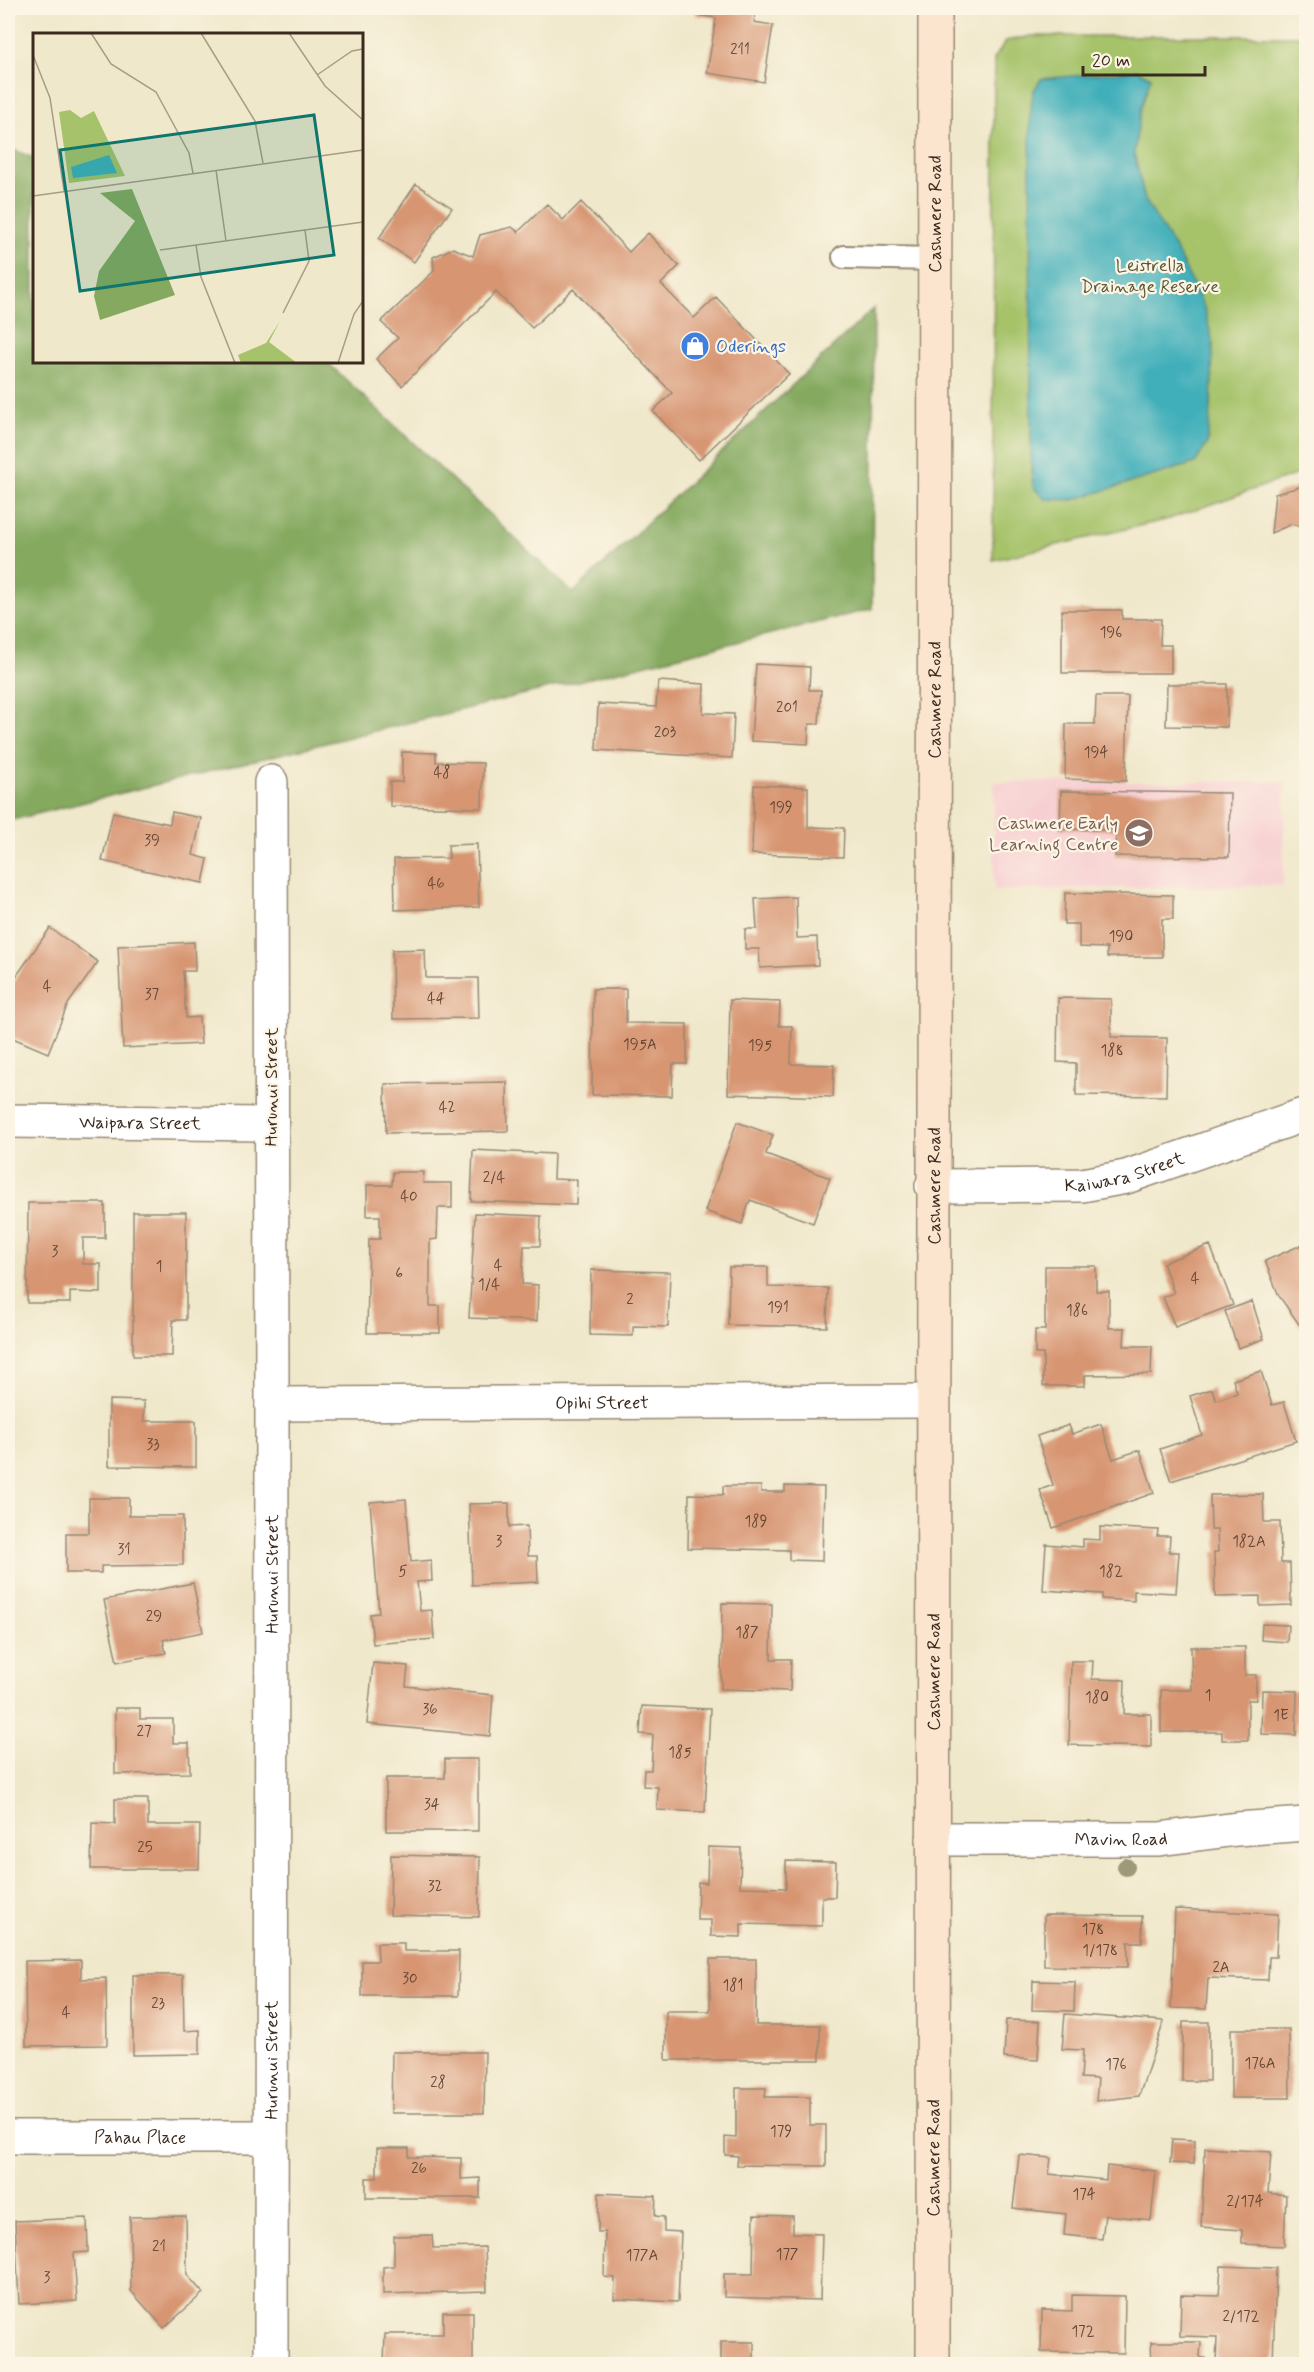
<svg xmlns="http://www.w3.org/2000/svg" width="1314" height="2372" viewBox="0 0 1314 2372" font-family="Mynerve,sans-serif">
<rect width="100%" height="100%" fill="#fcf5e5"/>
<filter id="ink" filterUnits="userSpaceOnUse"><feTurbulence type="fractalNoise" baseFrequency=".0167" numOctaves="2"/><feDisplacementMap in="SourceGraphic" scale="12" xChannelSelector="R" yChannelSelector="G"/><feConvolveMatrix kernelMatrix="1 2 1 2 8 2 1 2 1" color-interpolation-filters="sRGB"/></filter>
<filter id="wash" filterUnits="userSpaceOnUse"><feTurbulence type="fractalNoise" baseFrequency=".008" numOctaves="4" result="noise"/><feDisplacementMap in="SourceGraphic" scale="24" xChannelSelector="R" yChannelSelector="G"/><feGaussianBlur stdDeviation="1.35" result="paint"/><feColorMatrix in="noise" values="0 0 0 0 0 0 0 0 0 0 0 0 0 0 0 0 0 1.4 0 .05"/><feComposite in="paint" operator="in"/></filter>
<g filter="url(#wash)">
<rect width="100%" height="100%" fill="#f0e8cb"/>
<!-- built -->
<path fill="#f7cfd2" d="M 994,782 L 1285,782 L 1283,885 L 994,890 Z"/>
<!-- green -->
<path fill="#a6c36b" stroke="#707644" stroke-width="1.5" d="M 1031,36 L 1306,36 L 1306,471 L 1169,519 L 993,560 L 994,59 L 1006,41 Z"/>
<!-- forest -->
<path fill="#84a95f" stroke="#606a3e" stroke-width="1.5" d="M 8,148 L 34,158 L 34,362 L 327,362 L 573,593 L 874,308 L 872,609 L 8,821 Z"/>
<!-- water -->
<path fill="#3fafba" stroke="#3d6c6c" stroke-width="1.5" d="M 1137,70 L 1151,77 L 1141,108 L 1134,153 L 1145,200 L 1176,250 L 1204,307 L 1213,343 L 1211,409 L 1207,444 L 1195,463 L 1073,500 L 1045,499 L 1033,487 L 1031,458 L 1030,117 L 1033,92 L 1041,79 Z"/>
<g id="blocks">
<!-- building -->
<path fill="#d79572" d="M 697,8 L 756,8 L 754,22 L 773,25 L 764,82 L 707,73 L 716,18 L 696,15 Z
M 416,184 L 452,208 L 414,262 L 379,238 Z
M 581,202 L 629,252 L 648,233 L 679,266 L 661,284 L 694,318 L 716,297 L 789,374 L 699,460 L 653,411 L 672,393 L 573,289 L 532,328 L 496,292 L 402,386 L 376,359 L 398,338 L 381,322 L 434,271 L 433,257 L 453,248 L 473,256 L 480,235 L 512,227 L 518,232 L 547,204 L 563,220 Z
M 1306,485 L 1306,527 L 1292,524 L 1271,533 L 1275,494 Z
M 1062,610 L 1122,610 L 1122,619 L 1161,619 L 1160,645 L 1171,645 L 1171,673 L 1062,673 Z
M 756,664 L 810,667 L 809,690 L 821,690 L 819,724 L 809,724 L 808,744 L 751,741 Z
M 658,681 L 704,684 L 703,713 L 734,714 L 732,758 L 596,750 L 598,704 L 656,707 Z
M 1167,684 L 1227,684 L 1227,727 L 1166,726 Z
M 1096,696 L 1128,696 L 1126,781 L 1065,779 L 1066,724 L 1095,724 Z
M 402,752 L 436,753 L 436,762 L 483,763 L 482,808 L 390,806 L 390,782 L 402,782 Z
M 754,785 L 808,787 L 808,827 L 844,828 L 843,857 L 752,854 Z
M 1061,791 L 1230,793 L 1229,857 L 1115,856 L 1116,830 L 1060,829 Z
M 113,812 L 170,824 L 172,812 L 201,818 L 193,855 L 208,859 L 203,883 L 102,861 Z
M 477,844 L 479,907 L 395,910 L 394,859 L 449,858 L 448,845 Z
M 1065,893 L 1173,895 L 1173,919 L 1162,919 L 1162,957 L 1107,957 L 1107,948 L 1079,947 L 1079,924 L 1064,924 Z
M 796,897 L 797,938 L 817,937 L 818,965 L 760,968 L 759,949 L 745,949 L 745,929 L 757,929 L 755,899 Z
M 50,928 L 98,962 L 68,1004 L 48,1053 L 8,1036 L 8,997 L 17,975 Z
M 194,942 L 195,971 L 183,971 L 186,1018 L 199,1017 L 201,1044 L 123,1048 L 118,946 Z
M 425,949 L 426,978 L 478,978 L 479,1018 L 393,1019 L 392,950 Z
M 593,989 L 626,989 L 626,1023 L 687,1024 L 687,1064 L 673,1064 L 672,1096 L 592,1095 Z
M 1058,998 L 1111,999 L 1111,1037 L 1167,1038 L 1166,1096 L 1076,1095 L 1076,1063 L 1057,1062 Z
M 730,1000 L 780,1002 L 779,1026 L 792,1026 L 791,1064 L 834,1065 L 833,1097 L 728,1094 Z
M 507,1082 L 508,1131 L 386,1133 L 385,1084 Z
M 737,1122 L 773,1135 L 766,1154 L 830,1178 L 813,1223 L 750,1200 L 742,1224 L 705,1211 Z
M 473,1150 L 554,1154 L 553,1179 L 577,1180 L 576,1205 L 471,1201 Z
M 393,1172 L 424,1172 L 423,1183 L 452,1183 L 452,1208 L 438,1208 L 437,1239 L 430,1240 L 430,1306 L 440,1306 L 440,1333 L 367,1333 L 369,1239 L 380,1239 L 380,1216 L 367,1216 L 367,1185 L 392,1185 Z
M 28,1203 L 105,1203 L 105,1238 L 83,1238 L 83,1264 L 101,1264 L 101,1293 L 70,1292 L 70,1303 L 27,1303 Z
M 133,1212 L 186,1212 L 186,1320 L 173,1320 L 172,1356 L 133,1356 Z
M 475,1213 L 541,1216 L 540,1246 L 524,1246 L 522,1284 L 538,1285 L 537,1321 L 469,1318 Z
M 1306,1243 L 1306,1334 L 1279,1296 L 1265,1261 Z
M 1210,1245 L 1233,1305 L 1175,1327 L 1163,1297 L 1174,1293 L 1163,1263 Z
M 1045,1266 L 1096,1266 L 1096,1291 L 1109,1291 L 1109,1328 L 1125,1328 L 1124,1346 L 1152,1346 L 1151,1374 L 1085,1375 L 1085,1386 L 1043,1386 L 1043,1354 L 1035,1354 L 1035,1330 L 1045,1330 Z
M 729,1267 L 768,1267 L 768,1287 L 828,1288 L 827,1327 L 728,1325 Z
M 591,1270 L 670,1272 L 668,1327 L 633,1326 L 633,1336 L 590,1335 Z
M 1252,1301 L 1264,1339 L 1238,1348 L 1225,1311 Z
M 1261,1371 L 1272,1405 L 1284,1402 L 1296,1441 L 1171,1481 L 1160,1449 L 1202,1435 L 1190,1396 L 1212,1389 L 1216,1400 L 1237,1393 L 1233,1380 Z
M 109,1400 L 144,1401 L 144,1421 L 196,1421 L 196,1467 L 109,1466 Z
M 1101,1424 L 1113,1459 L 1140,1450 L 1154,1493 L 1053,1528 L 1040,1490 L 1053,1485 L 1037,1436 L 1069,1425 L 1072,1434 Z
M 723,1486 L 761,1486 L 761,1492 L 785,1492 L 785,1486 L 824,1487 L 822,1561 L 789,1560 L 789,1550 L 688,1548 L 689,1494 L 723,1495 Z
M 1263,1494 L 1264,1522 L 1280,1522 L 1281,1563 L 1290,1563 L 1291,1605 L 1260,1606 L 1260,1596 L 1215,1597 L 1214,1552 L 1218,1552 L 1217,1530 L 1211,1530 L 1210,1495 Z
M 89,1498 L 129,1498 L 129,1516 L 183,1516 L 183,1565 L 101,1566 L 101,1573 L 66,1573 L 66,1533 L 89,1533 Z
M 406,1499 L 411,1562 L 431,1560 L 432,1581 L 417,1582 L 420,1611 L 432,1610 L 434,1639 L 373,1644 L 370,1614 L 379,1613 L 370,1502 Z
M 509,1503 L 509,1527 L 527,1526 L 528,1556 L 537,1556 L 538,1582 L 472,1585 L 469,1504 Z
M 1100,1527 L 1158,1530 L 1157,1536 L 1170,1536 L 1169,1552 L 1179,1552 L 1176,1593 L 1134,1591 L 1134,1601 L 1102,1599 L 1102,1594 L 1043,1590 L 1046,1544 L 1083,1547 L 1083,1539 L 1100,1540 Z
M 193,1583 L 203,1632 L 163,1640 L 166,1653 L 117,1662 L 104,1600 Z
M 722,1603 L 772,1604 L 771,1659 L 791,1659 L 790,1691 L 721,1689 Z
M 1262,1624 L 1288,1625 L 1287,1642 L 1261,1640 Z
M 1191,1647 L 1245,1647 L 1245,1675 L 1256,1675 L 1256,1700 L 1248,1700 L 1248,1740 L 1222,1740 L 1222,1732 L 1161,1732 L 1161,1690 L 1192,1690 Z
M 1071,1661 L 1093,1661 L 1092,1679 L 1125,1680 L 1124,1714 L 1151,1714 L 1151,1747 L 1069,1745 Z
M 373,1663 L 408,1666 L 406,1686 L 493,1695 L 490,1736 L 367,1724 Z
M 1262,1690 L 1297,1691 L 1296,1735 L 1261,1734 Z
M 642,1706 L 710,1709 L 705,1812 L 657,1810 L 658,1787 L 643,1786 L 644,1770 L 651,1770 L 653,1735 L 640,1734 Z
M 115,1708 L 140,1708 L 140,1719 L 173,1719 L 173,1743 L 189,1743 L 190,1773 L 115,1774 Z
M 445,1759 L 478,1759 L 478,1831 L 386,1831 L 386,1778 L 445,1778 Z
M 115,1799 L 148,1799 L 148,1825 L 200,1825 L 199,1869 L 91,1869 L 92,1823 L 115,1824 Z
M 708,1847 L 741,1848 L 740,1887 L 786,1888 L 786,1861 L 836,1862 L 835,1897 L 822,1897 L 822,1926 L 741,1924 L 741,1937 L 711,1936 L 711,1920 L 697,1920 L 698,1882 L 707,1883 Z
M 391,1855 L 480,1857 L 479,1917 L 390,1915 Z
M 1175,1909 L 1278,1914 L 1276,1957 L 1269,1957 L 1268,1980 L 1208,1978 L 1206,2009 L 1171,2008 Z
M 1044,1915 L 1142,1916 L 1142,1942 L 1128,1942 L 1128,1967 L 1044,1966 Z
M 377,1943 L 404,1943 L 404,1951 L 459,1951 L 458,1996 L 362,1996 L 362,1961 L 378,1961 Z
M 710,1959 L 756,1959 L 756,2025 L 820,2025 L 820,2060 L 666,2060 L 666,2011 L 710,2011 Z
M 81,1960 L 81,1979 L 106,1978 L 107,2045 L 26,2046 L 25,1961 Z
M 133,1975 L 183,1975 L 184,2031 L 200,2030 L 200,2054 L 133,2055 Z
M 1033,1981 L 1075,1982 L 1074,2011 L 1032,2010 Z
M 1065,2014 L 1164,2021 L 1139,2096 L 1096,2101 L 1098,2079 L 1081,2078 L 1083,2050 L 1062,2049 Z
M 1006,2020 L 1040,2021 L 1038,2060 L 1004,2058 Z
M 1183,2022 L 1209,2022 L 1209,2081 L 1182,2081 Z
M 1231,2029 L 1289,2029 L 1290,2098 L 1231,2098 Z
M 392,2052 L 485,2052 L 484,2113 L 391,2113 Z
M 736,2088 L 766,2088 L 765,2097 L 810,2097 L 810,2125 L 826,2125 L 826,2166 L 737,2165 L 738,2156 L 725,2155 L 725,2137 L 736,2138 Z
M 1172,2139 L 1195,2140 L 1194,2164 L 1170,2163 Z
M 377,2148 L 409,2148 L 409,2157 L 461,2158 L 461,2179 L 480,2178 L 480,2198 L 366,2198 L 366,2178 L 377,2178 Z
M 1205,2148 L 1271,2152 L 1268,2193 L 1286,2195 L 1284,2246 L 1242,2244 L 1242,2230 L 1201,2227 Z
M 1019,2155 L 1051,2158 L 1049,2174 L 1106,2180 L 1107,2166 L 1156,2171 L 1151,2220 L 1105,2215 L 1102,2239 L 1064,2235 L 1066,2214 L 1013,2208 Z
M 599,2193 L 656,2196 L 655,2216 L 664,2217 L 664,2231 L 681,2232 L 678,2302 L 614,2299 L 615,2278 L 604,2277 L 605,2232 L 598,2232 Z
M 754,2215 L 793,2216 L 793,2233 L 822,2234 L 820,2300 L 724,2297 L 724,2274 L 753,2274 Z
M 186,2216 L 187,2275 L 203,2293 L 164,2328 L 131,2291 L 130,2217 Z
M 87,2218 L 88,2252 L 74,2253 L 77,2301 L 19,2304 L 15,2221 Z
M 432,2235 L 433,2248 L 485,2247 L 487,2291 L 383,2294 L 383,2267 L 394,2266 L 394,2236 Z
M 1305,2235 L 1306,2235 L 1306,2259 L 1303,2259 Z
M 1221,2266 L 1276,2268 L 1273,2364 L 1216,2364 L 1217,2337 L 1180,2336 L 1181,2295 L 1219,2296 Z
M 1072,2295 L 1125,2296 L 1124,2353 L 1041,2352 L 1042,2310 L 1072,2311 Z
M 443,2312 L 473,2312 L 473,2364 L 384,2364 L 385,2334 L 443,2334 Z
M 721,2342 L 754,2342 L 754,2364 L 721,2364 Z
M 1151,2342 L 1201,2342 L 1200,2358 L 1205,2358 L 1204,2364 L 1152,2364 Z"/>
</g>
</g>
<g filter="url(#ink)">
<use href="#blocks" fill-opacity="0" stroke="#968974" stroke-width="1.5"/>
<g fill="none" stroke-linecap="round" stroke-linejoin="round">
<!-- lane casing -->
<g stroke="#968974" stroke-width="26">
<path id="lane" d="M 844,257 L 934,259"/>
</g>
<!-- street casing -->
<g stroke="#968974" stroke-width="36">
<g id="street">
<path id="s1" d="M 8,1121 L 271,1124"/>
<path id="s2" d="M 932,1186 L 1082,1185 L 1126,1177 L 1306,1114"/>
<path id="s3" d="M 272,1404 L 933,1401"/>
<path id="s4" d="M 933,1839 L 1159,1839 L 1237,1829 L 1306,1824"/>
<path id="s5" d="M 8,2137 L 271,2137"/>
<path id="s6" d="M 271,2364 L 272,1404 L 271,782"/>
</g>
</g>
<!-- secondary casing -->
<g stroke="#968974" stroke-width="36">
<g id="secondary">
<path id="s7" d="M 933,2364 L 935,8"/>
</g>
</g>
<!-- lane -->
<use href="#lane" stroke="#fff" stroke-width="22"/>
<!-- street -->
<use href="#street" stroke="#fff" stroke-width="33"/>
<!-- secondary -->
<use href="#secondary" stroke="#fbe5cf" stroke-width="33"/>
</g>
<!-- trees -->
<circle fill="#9e9978" cx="1126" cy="1867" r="9"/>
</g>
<!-- icons -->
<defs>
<g id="shop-disc" transform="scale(1.5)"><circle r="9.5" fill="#3f7fe0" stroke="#fcf5e5"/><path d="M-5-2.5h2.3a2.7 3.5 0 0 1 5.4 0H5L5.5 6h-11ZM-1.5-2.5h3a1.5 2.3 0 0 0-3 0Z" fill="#fff"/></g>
<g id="school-disc" transform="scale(1.5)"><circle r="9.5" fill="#8d6e63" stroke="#fcf5e5"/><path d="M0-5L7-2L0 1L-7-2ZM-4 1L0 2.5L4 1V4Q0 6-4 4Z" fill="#fff"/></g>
</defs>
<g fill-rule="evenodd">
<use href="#shop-disc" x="695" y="346"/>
<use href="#school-disc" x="1139" y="833"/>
</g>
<g text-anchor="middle" stroke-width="4.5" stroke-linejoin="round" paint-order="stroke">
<!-- number labels -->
<g font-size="15" fill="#624533">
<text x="740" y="54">211</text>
<text x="1111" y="637">196</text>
<text x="787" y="712">201</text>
<text x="665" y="737">203</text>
<text x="1096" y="757">194</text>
<text x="442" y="777">48</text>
<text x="781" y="812">199</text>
<text x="152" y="845">39</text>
<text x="436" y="888">46</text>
<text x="1121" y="941">190</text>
<text x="47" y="991">4</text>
<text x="152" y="999">37</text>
<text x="436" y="1003">44</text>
<text x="640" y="1049">195A</text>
<text x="760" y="1050">195</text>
<text x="1112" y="1055">188</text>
<text x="447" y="1112">42</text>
<text x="494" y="1182">2/4</text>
<text x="409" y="1201">40</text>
<text x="55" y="1256">3</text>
<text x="498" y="1270">4</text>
<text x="159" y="1271">1</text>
<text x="399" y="1278">6</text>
<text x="1195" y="1283">4</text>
<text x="489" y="1289">1/4</text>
<text x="630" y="1304">2</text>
<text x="778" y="1312">191</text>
<text x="1077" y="1315">186</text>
<text x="153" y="1449">33</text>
<text x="756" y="1526">189</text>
<text x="499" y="1546">3</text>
<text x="1249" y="1546">182A</text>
<text x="124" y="1554">31</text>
<text x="403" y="1576">5</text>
<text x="1111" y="1576">182</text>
<text x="154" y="1621">29</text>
<text x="747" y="1637">187</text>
<text x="1208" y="1700">1</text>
<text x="1097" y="1702">180</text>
<text x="430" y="1714">36</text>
<text x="1281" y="1720">1E</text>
<text x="144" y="1736">27</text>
<text x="680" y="1757">185</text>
<text x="432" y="1809">34</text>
<text x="145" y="1852">25</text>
<text x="435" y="1891">32</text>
<text x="1093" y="1934">178</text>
<text x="1100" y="1955">1/178</text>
<text x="1221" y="1972">2A</text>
<text x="410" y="1983">30</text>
<text x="733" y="1990">181</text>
<text x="158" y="2008">23</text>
<text x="66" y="2017">4</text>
<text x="1260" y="2068">176A</text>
<text x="1116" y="2069">176</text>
<text x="438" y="2087">28</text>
<text x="781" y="2136">179</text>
<text x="419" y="2173">26</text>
<text x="1084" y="2199">174</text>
<text x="1245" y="2206">2/174</text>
<text x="159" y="2251">21</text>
<text x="787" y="2259">177</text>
<text x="642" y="2260">177A</text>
<text x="47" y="2282">3</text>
<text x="1241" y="2321">2/172</text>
<text x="1083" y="2336">172</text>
</g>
<!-- street labels -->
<g font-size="18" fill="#3b2a1e" stroke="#fcf5e5">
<text dy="6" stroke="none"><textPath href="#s7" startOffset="2150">Cashmere Road</textPath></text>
<text dy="6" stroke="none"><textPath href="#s7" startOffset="1664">Cashmere Road</textPath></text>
<text transform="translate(271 1087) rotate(-90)" y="6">Hurunui Street</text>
<text dy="6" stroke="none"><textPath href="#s1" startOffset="132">Waipara Street</textPath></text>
<text dy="6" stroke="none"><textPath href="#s2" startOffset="194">Kaiwara Street</textPath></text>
<text dy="6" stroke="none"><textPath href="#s7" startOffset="1178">Cashmere Road</textPath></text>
<text dy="6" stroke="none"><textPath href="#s3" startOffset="330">Opihi Street</textPath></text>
<text dy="6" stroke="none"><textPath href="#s6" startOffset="790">Hurunui Street</textPath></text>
<text dy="6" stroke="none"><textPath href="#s7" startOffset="692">Cashmere Road</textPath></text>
<text dy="6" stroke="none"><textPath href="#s4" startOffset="188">Mavin Road</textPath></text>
<text dy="6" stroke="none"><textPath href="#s6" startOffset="304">Hurunui Street</textPath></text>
<text dy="6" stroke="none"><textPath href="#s5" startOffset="132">Pahau Place</textPath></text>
<text dy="6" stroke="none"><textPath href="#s7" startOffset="206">Cashmere Road</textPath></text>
</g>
<!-- park labels -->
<g font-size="18" fill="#5b5835" stroke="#fcf5e5">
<text x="1150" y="271">Leistrella<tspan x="1150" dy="21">Drainage Reserve</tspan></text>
</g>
<!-- shop labels -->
<g font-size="18" fill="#366cbe" stroke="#fcf5e5" text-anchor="start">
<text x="716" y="352">Oderings</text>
</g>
<!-- education labels -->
<g font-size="18" fill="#785e54" stroke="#fcf5e5" text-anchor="end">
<text x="1118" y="829">Cashmere Early<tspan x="1118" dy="21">Learning Centre</tspan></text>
</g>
</g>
<!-- overview -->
<g transform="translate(33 33)">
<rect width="330" height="330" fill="#f0e8cb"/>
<path d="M 37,77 L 48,85 L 61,78 L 92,143 L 36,150 L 26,79 ZM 247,288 L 236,309 L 264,330 L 208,330 L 205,322 L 233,310 Z" fill="#a6c36b"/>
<path d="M 99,156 L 142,262 L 67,287 L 61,263 L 66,238 L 102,188 L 67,160 Z" fill="#84a95f"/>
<path d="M 76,122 L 84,140 L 40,145 L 38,134 Z" fill="#3fafba"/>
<path fill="none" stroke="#a89c86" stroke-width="1.5" d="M 58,0 L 78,31 L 123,59 L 156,120 L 160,140M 168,0 L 222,88 L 230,130M 256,0 L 292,53 L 330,87M 0,22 L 17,65 L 31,158M 284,42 L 319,18 L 330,16M 183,137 L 193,208M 0,163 L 330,117M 163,212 L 168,244 L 202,330M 127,217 L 330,189M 250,280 L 276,228 L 272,197M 305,330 L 321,281 L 330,268"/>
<path fill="#0f766e" fill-opacity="0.15" stroke="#0f766e" stroke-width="3" d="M 281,82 L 301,222 L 47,258 L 27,117 Z"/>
<rect width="330" height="330" fill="none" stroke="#3b2a1e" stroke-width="3"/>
</g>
<!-- margin -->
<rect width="1314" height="2372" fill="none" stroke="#fcf5e5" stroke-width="30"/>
<!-- scale -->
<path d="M1083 66v9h122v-9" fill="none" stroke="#3b2a1e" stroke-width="3"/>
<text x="1092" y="66" font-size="18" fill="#3b2a1e" stroke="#fcf5e5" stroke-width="4.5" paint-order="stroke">20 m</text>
</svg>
